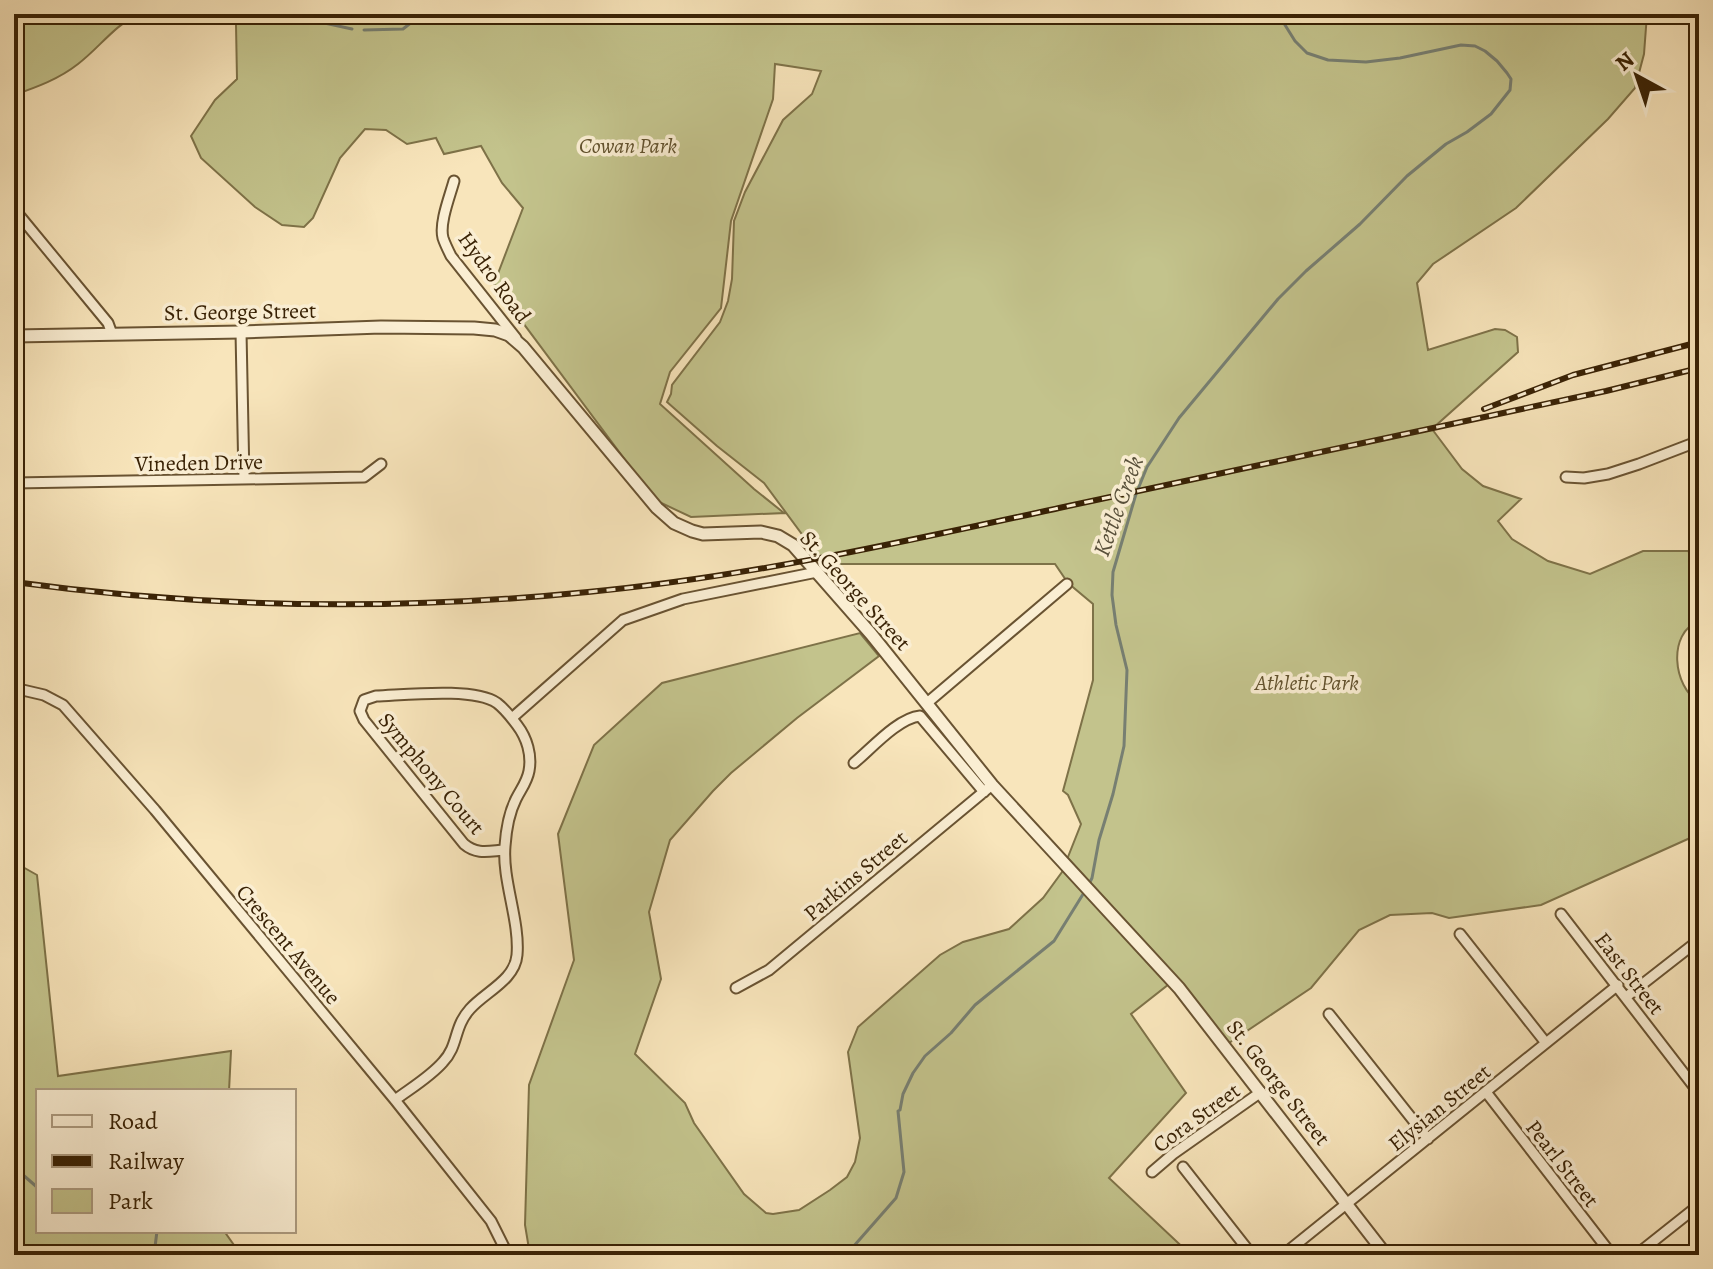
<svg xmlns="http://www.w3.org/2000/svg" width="1713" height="1269" viewBox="0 0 1713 1269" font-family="Alegreya,serif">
<rect width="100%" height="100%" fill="#f8e5bb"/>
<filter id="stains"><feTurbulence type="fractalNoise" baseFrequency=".0025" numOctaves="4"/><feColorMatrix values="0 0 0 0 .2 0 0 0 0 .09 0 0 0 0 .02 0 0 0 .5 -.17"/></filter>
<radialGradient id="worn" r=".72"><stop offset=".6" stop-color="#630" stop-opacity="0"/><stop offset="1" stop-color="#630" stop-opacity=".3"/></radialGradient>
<!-- green -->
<path fill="#c3c38c" stroke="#7e7248" stroke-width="2" d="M 14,14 L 138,14 C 114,26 99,48 78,64 C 59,79 37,87 14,95 Z
M 228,14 L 1647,14 L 1644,54 L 1635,88 L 1608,119 L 1516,208 L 1433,264 L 1417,283 L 1428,350 L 1495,329 L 1505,330 L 1517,337 L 1518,352 L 1432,429 L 1462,469 L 1483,486 L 1521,499 L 1498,521 L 1512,539 L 1548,561 L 1590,574 L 1643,551 L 1688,551 L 1699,563 L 1699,621 C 1667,633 1673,687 1699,702 L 1699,834 L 1541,905 L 1449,918 L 1432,913 L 1390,915 L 1359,930 L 1311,988 L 1226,1045 L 1173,981 L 1131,1014 L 1186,1093 L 1109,1178 L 1191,1255 L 530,1255 L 525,1225 L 529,1085 L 574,960 L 558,834 L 594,745 L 662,683 L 860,633 L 879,656 L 797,718 L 731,773 L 713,791 L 670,840 L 649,912 L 661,979 L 635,1054 L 685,1103 L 694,1123 L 744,1194 L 766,1213 L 773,1214 L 799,1210 L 830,1190 L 847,1177 L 855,1162 L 860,1138 L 848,1052 L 858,1027 L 940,955 L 963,942 L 1009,929 L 1043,898 L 1062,872 L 1081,824 L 1068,795 L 1063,791 L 1093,680 L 1093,604 L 1068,583 L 1055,564 L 824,564 L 764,483 L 717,446 L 667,402 L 671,394 L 672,385 L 720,322 L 728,301 L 732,279 L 734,221 L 745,192 L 783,120 L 812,94 L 821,71 L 775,64 L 773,99 L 731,221 L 721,308 L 670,372 L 660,404 L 754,489 L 784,513 L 691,517 L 655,500 L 494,284 L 523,208 L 502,183 L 481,146 L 444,154 L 436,138 L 407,144 L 386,130 L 365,129 L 340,158 L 313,218 L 304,227 L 282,225 L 255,207 L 201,158 L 191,136 L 215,100 L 237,79 L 236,25 Z
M 14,862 L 37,875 L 58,1076 L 231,1051 L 229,1091 L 38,1091 L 38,1231 L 224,1231 L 241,1255 L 14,1255 Z"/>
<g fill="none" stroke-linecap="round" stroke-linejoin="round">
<!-- stream -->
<path stroke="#777f72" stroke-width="3" d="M 283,14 L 352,29
M 364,30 L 403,29 L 422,14
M 1089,884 L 1092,878 L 1099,840 L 1113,794 L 1124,746 L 1127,670 L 1116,625 L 1112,595 L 1113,572 L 1136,494 L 1147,467 L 1179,418 L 1278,299 L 1306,271 L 1360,224 L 1407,176 L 1446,144 L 1467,132 L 1491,114 L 1510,90 L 1511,79 L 1507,73 L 1497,61 L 1485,51 L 1475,46 L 1461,45 L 1400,58 L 1366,62 L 1328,60 L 1307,53 L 1295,41 L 1285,25 L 1282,14
M 14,1167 L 38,1188
M 154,1255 L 157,1231
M 846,1255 L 896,1198 L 904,1172 L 898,1111 L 900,1110 L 903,1094 L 913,1073 L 925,1056 L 951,1033 L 975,1005 L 1054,941 L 1085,891"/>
<!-- minor casing -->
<g stroke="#695332" stroke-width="13">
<path id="minor" d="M 454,181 C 450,196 439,223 443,238 C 445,244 448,250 451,256 L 516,338
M 14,209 L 108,323 L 112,334
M 241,332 L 244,479
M 1566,477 L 1584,478 L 1608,474 L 1639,464 L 1699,441
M 14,483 L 364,477 L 381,464
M 14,688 L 44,695 L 63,705 L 155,810 L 395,1100 L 491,1221 L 508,1255
M 927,703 L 1067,584
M 512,718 L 623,620 L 683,599 L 817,572
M 854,763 C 871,749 898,718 920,716 L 984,792
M 1561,914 L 1699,1093
M 1460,934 L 1546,1043
M 736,988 L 769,970 L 992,785
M 1626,997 L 1699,940
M 1329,1014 L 1428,1139
M 1486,1092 L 1612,1255
M 395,1100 C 411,1088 430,1077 443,1062 C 459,1045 453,1028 470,1009 C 485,992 515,980 517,955 C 520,921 502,880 505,846 C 506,831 509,813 516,799 C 521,789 527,782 529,771 C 532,755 527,738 517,725 C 511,717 505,709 497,703 C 474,687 405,695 376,696 L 364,700 L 360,711 L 364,720 L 464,844 C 477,855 489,851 504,850
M 1183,1167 L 1252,1255
M 1152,1172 L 1173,1154 L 1261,1092
M 1283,1255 L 1618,985
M 1636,1255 L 1699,1205"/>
</g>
<!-- tertiary casing -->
<g stroke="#695332" stroke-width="15">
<path id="tertiary" d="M 14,336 L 241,332 L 381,327 L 474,328 L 495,330 L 509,335 L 523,347 L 657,508 L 674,523 L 692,531 L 703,534 L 761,532 L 778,536 L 793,545 L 871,634 L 992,785 L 1179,988 L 1386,1255"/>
</g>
<!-- minor -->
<use href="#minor" stroke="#faeed3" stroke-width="9"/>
<!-- tertiary -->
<use href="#tertiary" stroke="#faeed3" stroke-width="11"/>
<!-- rail casing -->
<g stroke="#392205" stroke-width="6">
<path id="rail" d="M 1484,409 L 1573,375 L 1699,342
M 14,582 C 204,608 397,611 588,592 C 747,577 903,542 1059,508 C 1241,469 1423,430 1606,391 L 1699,368"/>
</g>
<!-- rail -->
<use href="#rail" stroke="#faeed3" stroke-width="3" stroke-dasharray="9" stroke-linecap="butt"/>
</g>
<g text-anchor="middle" stroke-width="7" stroke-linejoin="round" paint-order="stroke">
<!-- park labels -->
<g font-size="22" font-style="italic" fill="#62522e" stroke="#faeed3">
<text x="628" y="153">Cowan Park</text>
<text x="1307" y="690">Athletic Park</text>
</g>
<!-- street labels -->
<g font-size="22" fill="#392205" stroke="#faeed3">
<text transform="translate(495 277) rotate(54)" y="8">Hydro Road</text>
<text transform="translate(240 311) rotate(-1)" y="8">St. George Street</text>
<text transform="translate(199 462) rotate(-1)" y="8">Vineden Drive</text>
<text transform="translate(856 590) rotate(48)" y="8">St. George Street</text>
<text transform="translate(432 773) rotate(50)" y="8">Symphony Court</text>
<text transform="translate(855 875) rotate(-40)" y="8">Parkins Street</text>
<text transform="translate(289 944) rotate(50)" y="8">Crescent Avenue</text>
<text transform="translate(1630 973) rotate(52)" y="8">East Street</text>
<text transform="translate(1279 1082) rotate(52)" y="8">St. George Street</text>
<text transform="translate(1439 1107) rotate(-39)" y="8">Elysian Street</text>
<text transform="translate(1196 1117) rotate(-36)" y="8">Cora Street</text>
<text transform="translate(1563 1163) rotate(52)" y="8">Pearl Street</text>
</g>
<!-- water labels -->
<g font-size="24" font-style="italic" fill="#58503b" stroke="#faeed3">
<text transform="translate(1118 506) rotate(-70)" y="8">Kettle Creek</text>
</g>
</g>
<!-- margin -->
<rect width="1713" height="1269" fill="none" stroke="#f8e5bb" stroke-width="48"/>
<rect x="16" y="16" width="1681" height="1237" fill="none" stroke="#392205" stroke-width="4"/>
<rect x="24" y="24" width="1665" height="1221" fill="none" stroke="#392205" stroke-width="2"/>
<!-- legend -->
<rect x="36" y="1089" width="260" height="144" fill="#faeed3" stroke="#ad9c81" stroke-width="2"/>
<rect x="52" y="1115" width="40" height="12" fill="#faeed3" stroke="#ad9c81" stroke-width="2"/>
<text x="108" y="1129" font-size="24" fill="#392205">Road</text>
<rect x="52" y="1155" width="40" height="12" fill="#392205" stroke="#ad9c81" stroke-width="2"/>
<text x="108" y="1169" font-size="24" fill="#392205">Railway</text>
<rect x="52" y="1189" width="40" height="24" fill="#c3c38c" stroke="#ad9c81" stroke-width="2"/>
<text x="108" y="1209" font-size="24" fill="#392205">Park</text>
<!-- north arrow -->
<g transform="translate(1637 76) rotate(320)" stroke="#faeed3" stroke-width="6" paint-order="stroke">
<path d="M0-6L14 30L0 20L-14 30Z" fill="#392205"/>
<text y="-12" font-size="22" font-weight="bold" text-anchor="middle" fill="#392205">N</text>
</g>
<rect width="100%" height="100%" filter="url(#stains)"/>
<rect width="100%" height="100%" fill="url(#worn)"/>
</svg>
